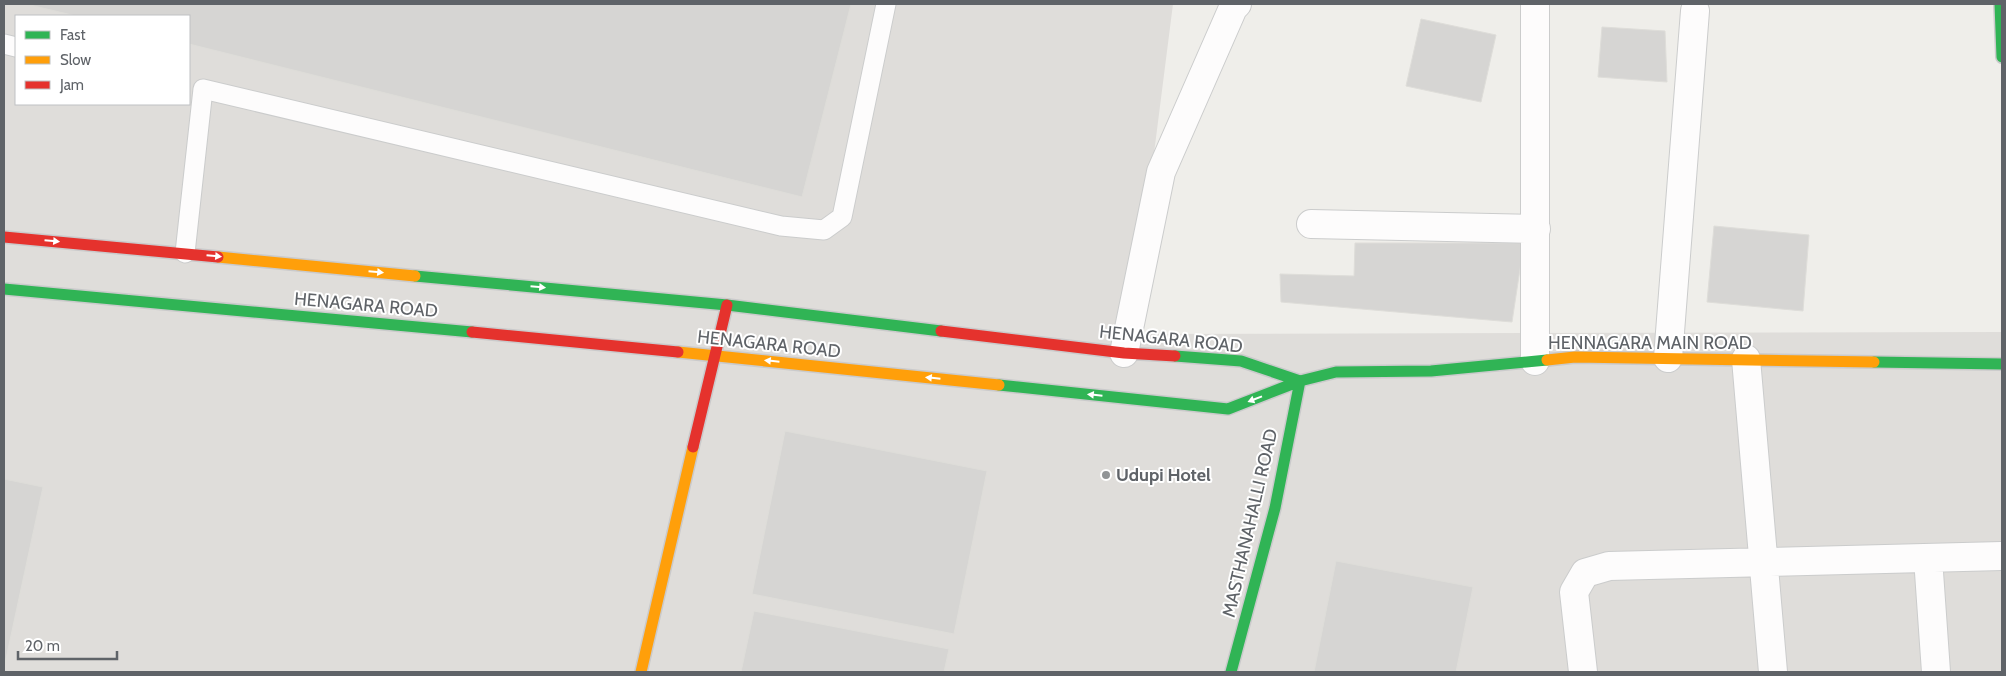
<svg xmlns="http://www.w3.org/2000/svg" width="2006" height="676" viewBox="0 0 2006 676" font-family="Cabin,sans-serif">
<rect width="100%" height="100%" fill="#efeeea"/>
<!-- industrial -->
<path fill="#dfddda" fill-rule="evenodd" d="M 4,4 L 1173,4 L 1131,334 L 2002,332 L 2002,672 L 4,672 ZM 16,16 L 189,16 L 189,104 L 16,104 Z"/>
<!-- building -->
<path fill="#d6d5d3" stroke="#deddd9" d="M 26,4 L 851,4 L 802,197 L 189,44 L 189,16 L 76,16 Z
M 1421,19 L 1496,35 L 1481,102 L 1406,86 Z
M 1602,27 L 1665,31 L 1667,82 L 1598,77 Z
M 1714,226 L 1809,235 L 1803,311 L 1707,302 Z
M 1355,243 L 1524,243 L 1512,322 L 1281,302 L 1280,274 L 1354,276 Z
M 785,431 L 987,471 L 954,634 L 752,594 Z
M 4,479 L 43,487 L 4,668 Z
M 1336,561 L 1473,587 L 1456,672 L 1314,672 Z
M 754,611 L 949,649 L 944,672 L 741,672 Z"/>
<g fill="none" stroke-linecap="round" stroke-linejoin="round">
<!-- lane casing -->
<g stroke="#cbcccc" stroke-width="21">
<path id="lane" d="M 4,44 L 16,47
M 185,253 L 203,89 L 781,226 L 824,230 L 842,217 L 886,4"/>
</g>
<!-- street casing -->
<g stroke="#cbcccc" stroke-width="30">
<path id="street" d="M 1535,4 L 1535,361
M 1311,224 L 1536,229
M 1124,353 L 1161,172 L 1233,8 L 1237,4
M 1668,358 L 1695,11
M 1746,359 L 1773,672
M 1928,558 L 1936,672
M 1583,672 L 1574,592 L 1585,573 L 1609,566 L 2002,556"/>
</g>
<!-- fast casing -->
<g stroke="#cacacb" stroke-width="14">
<path id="fast" d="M 2000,4 L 2002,57
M 415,276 L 727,305 L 941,331
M 4,289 L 472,332
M 1175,356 L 1241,361 L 1300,381
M 1874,362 L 2002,364
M 999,385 L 1228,409 L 1300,381 L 1336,372 L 1431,371 L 1547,360
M 1231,672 L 1275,508 L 1300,381"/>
</g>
<!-- slow casing -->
<g stroke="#cacacb" stroke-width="14">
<path id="slow" d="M 218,257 L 415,276
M 678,352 L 999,385
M 1547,360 L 1575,357 L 1874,362
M 641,672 L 693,447"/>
</g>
<!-- jam casing -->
<g stroke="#cacacb" stroke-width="14">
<path id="jam" d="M 4,237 L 218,257
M 941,331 L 1124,353 L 1175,356
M 472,332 L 678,352
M 693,447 L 727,305"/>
</g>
<!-- lane -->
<use href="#lane" stroke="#fdfcfc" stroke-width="19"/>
<!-- street -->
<use href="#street" stroke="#fdfcfc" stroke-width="28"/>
<!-- fast -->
<use href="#fast" stroke="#30b455" stroke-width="11"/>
<!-- slow -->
<use href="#slow" stroke="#ff9f0a" stroke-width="11"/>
<!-- jam -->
<use href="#jam" stroke="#e5322d" stroke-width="11"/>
</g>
<!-- one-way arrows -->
<defs><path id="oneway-solid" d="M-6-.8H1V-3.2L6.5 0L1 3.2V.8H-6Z" transform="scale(1.25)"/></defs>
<g fill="#fff">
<use href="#oneway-solid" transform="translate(52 241) rotate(5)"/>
<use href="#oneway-solid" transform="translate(214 256) rotate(5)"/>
<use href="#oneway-solid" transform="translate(376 272) rotate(5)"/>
<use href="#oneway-solid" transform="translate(538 287) rotate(5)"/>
<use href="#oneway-solid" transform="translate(772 361) rotate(-174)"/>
<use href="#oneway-solid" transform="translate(933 378) rotate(-174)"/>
<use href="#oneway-solid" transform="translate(1095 395) rotate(-174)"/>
<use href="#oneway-solid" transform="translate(1255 399) rotate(159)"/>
</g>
<!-- markers -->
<circle fill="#919496" stroke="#fff" stroke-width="2" cx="1106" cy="475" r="5"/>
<g text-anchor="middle" stroke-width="4" stroke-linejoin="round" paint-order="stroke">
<!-- street labels -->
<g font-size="18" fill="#5f6368" stroke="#fff">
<text transform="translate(366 305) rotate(5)" y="6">HENAGARA ROAD</text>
<text transform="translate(1171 339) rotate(6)" y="6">HENAGARA ROAD</text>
<text x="1650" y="349">HENNAGARA MAIN ROAD</text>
<text transform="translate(769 344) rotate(6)" y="6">HENAGARA ROAD</text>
<text transform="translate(1250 523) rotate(-77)" y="6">MASTHANAHALLI ROAD</text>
</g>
<!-- poi labels -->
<g font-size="18" font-weight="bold" fill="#5f6368" stroke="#fff" text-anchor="start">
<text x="1116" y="481">Udupi Hotel</text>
</g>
</g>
<!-- border -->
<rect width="2006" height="676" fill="none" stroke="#5f6368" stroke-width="10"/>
<!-- legend -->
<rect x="15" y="15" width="175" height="90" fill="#ffffff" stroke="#bfc1c3"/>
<rect x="25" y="31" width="25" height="8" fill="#30b455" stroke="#bfc1c3"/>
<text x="60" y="40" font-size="15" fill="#5f6368">Fast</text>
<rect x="25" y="56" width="25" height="8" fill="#ff9f0a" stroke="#bfc1c3"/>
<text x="60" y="65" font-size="15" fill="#5f6368">Slow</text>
<rect x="25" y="81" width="25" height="8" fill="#e5322d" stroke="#bfc1c3"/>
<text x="60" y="90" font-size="15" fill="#5f6368">Jam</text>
<!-- scale -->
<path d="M18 651v8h99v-8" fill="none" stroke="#5f6368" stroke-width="2.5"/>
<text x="25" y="651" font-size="15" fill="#5f6368" stroke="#ffffff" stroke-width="4" paint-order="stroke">20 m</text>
</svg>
